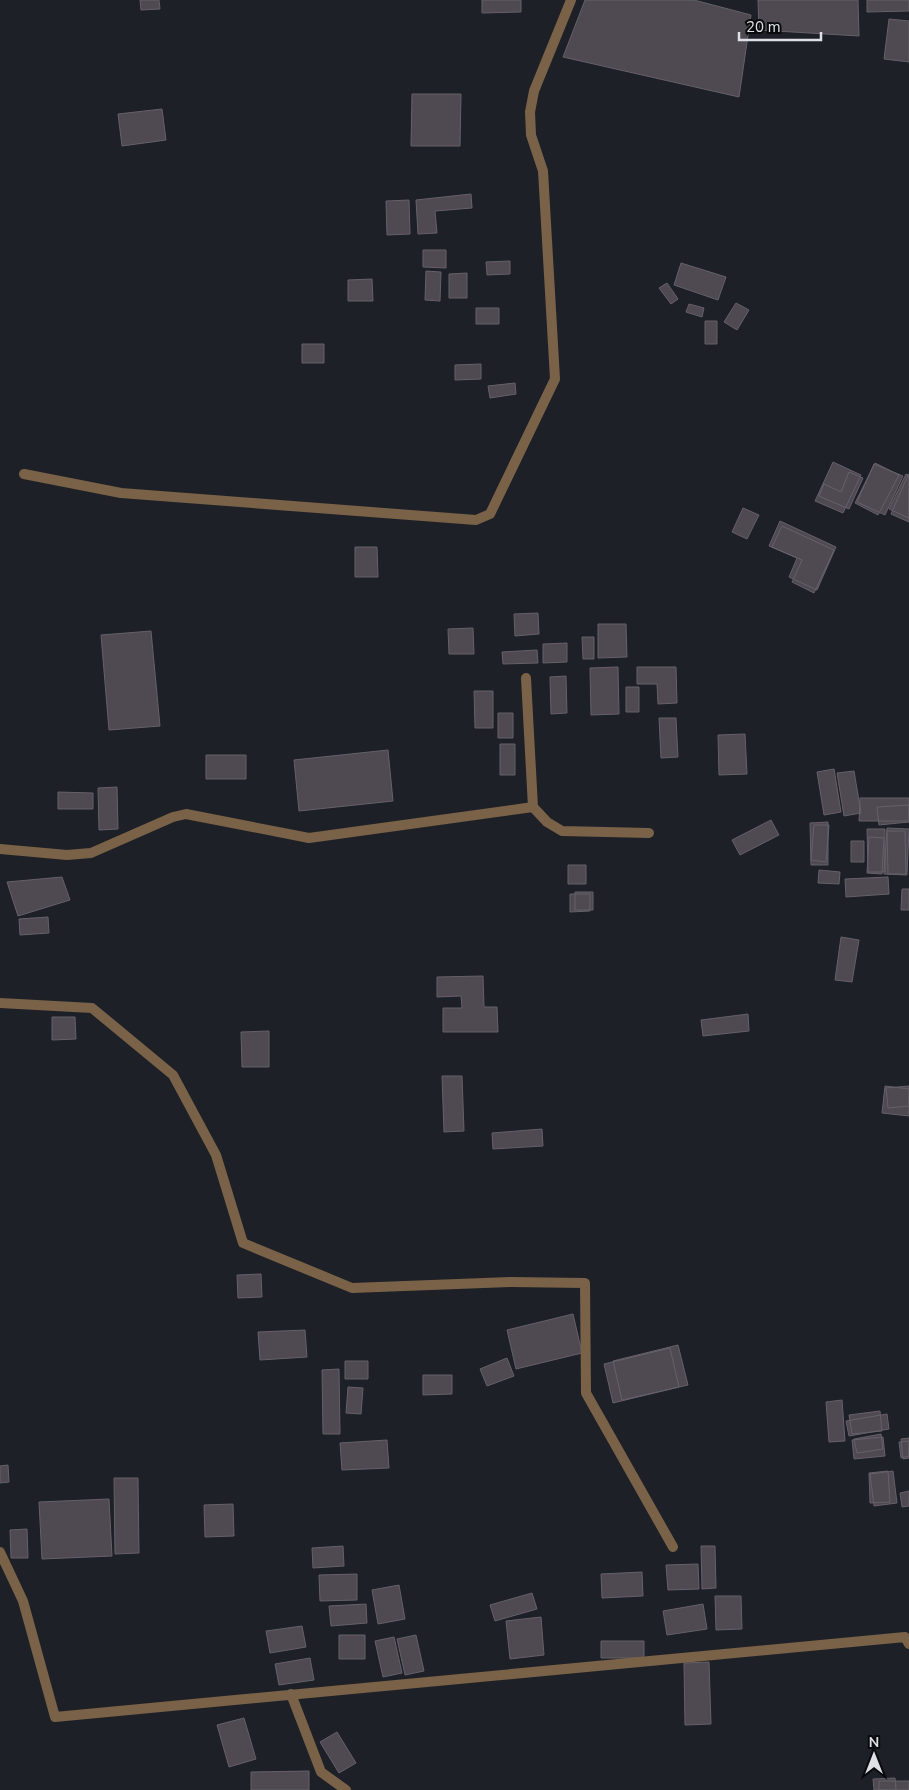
<svg xmlns="http://www.w3.org/2000/svg" width="909" height="1790" viewBox="0 0 909 1790" font-family="'Nunito Sans',sans-serif">
<rect width="100%" height="100%" fill="#1e2027"/>
<!-- building -->
<path fill="#4f4a52" stroke="#656069" d="M 140,0 L 159,0 L 160,9 L 141,10 Z
M 482,0 L 521,0 L 521,12 L 482,13 Z
M 585,0 L 694,0 L 751,15 L 739,97 L 563,57 Z
M 758,0 L 858,0 L 859,36 L 759,30 Z
M 867,0 L 909,0 L 909,11 L 867,12 Z
M 889,19 L 909,21 L 909,62 L 884,59 Z
M 412,94 L 461,94 L 460,146 L 411,146 Z
M 162,109 L 166,140 L 122,146 L 118,114 Z
M 471,194 L 472,208 L 435,211 L 437,233 L 418,234 L 416,200 Z
M 409,200 L 410,234 L 387,235 L 386,201 Z
M 423,250 L 446,250 L 446,268 L 423,267 Z
M 510,261 L 510,274 L 487,275 L 486,262 Z
M 681,263 L 726,277 L 718,300 L 674,285 Z
M 426,271 L 441,272 L 440,301 L 425,300 Z
M 467,273 L 467,298 L 449,298 L 449,274 Z
M 372,279 L 373,301 L 348,301 L 348,280 Z
M 667,283 L 678,299 L 671,304 L 659,288 Z
M 736,303 L 749,310 L 737,330 L 724,322 Z
M 689,304 L 704,308 L 702,317 L 686,312 Z
M 476,308 L 499,308 L 499,324 L 476,324 Z
M 705,321 L 717,321 L 717,344 L 705,344 Z
M 302,344 L 324,344 L 324,363 L 302,363 Z
M 481,364 L 481,379 L 455,380 L 455,365 Z
M 515,383 L 516,394 L 490,398 L 488,386 Z
M 833,462 L 861,475 L 843,513 L 815,501 Z
M 875,463 L 899,475 L 878,515 L 855,503 Z
M 874,464 L 903,476 L 885,515 L 857,502 Z
M 849,472 L 863,478 L 849,509 L 819,496 L 824,484 L 841,492 Z
M 906,474 L 909,475 L 909,518 L 889,509 Z
M 908,475 L 909,475 L 909,522 L 891,514 Z
M 743,508 L 759,515 L 747,539 L 732,532 Z
M 780,521 L 836,547 L 817,590 L 789,577 L 797,558 L 769,546 Z
M 782,526 L 834,550 L 814,593 L 792,582 L 802,560 L 772,547 Z
M 355,547 L 377,547 L 378,577 L 355,577 Z
M 538,613 L 539,634 L 515,636 L 514,614 Z
M 598,624 L 626,624 L 627,657 L 598,658 Z
M 473,628 L 474,654 L 449,654 L 448,629 Z
M 151,631 L 160,726 L 109,730 L 101,635 Z
M 582,637 L 594,637 L 594,659 L 583,659 Z
M 567,643 L 567,662 L 543,663 L 543,644 Z
M 537,650 L 538,663 L 503,664 L 502,652 Z
M 618,667 L 619,714 L 591,715 L 590,668 Z
M 637,667 L 676,667 L 677,703 L 658,704 L 657,684 L 637,684 Z
M 566,676 L 567,713 L 551,714 L 550,677 Z
M 626,687 L 639,687 L 639,712 L 626,712 Z
M 474,691 L 493,691 L 493,728 L 475,728 Z
M 498,713 L 513,713 L 513,738 L 498,738 Z
M 659,718 L 676,718 L 678,757 L 661,758 Z
M 745,734 L 747,774 L 719,775 L 718,735 Z
M 500,744 L 515,744 L 515,775 L 500,775 Z
M 388,750 L 393,801 L 299,811 L 294,760 Z
M 206,755 L 246,755 L 246,779 L 206,779 Z
M 834,769 L 841,812 L 824,815 L 817,772 Z
M 854,771 L 861,813 L 844,816 L 837,773 Z
M 117,787 L 118,829 L 99,830 L 98,788 Z
M 58,792 L 93,793 L 93,809 L 58,809 Z
M 860,798 L 909,798 L 909,821 L 859,821 Z
M 909,805 L 909,822 L 879,825 L 877,807 Z
M 771,820 L 779,835 L 740,855 L 732,840 Z
M 828,822 L 828,865 L 811,865 L 810,823 Z
M 814,825 L 829,825 L 826,862 L 811,860 Z
M 887,828 L 909,829 L 907,875 L 884,874 Z
M 867,829 L 885,829 L 885,872 L 868,872 Z
M 887,831 L 905,831 L 906,874 L 888,874 Z
M 869,837 L 884,838 L 882,874 L 867,873 Z
M 851,841 L 864,841 L 864,862 L 851,862 Z
M 568,865 L 586,865 L 586,884 L 568,884 Z
M 819,870 L 840,872 L 839,884 L 818,883 Z
M 62,877 L 70,900 L 18,916 L 7,882 Z
M 888,877 L 889,894 L 846,897 L 845,879 Z
M 902,889 L 909,889 L 909,910 L 901,910 Z
M 575,892 L 593,892 L 593,910 L 575,910 Z
M 570,894 L 590,894 L 590,911 L 570,912 Z
M 48,917 L 49,933 L 20,935 L 19,919 Z
M 841,937 L 859,940 L 852,982 L 835,980 Z
M 483,976 L 484,1007 L 497,1007 L 498,1032 L 443,1032 L 443,1008 L 462,1008 L 461,996 L 437,997 L 437,977 Z
M 748,1014 L 749,1031 L 703,1036 L 701,1020 Z
M 52,1017 L 75,1017 L 76,1039 L 52,1040 Z
M 269,1031 L 269,1067 L 242,1067 L 241,1032 Z
M 442,1076 L 462,1076 L 464,1131 L 444,1132 Z
M 885,1086 L 909,1089 L 909,1116 L 882,1113 Z
M 909,1086 L 909,1106 L 888,1108 L 886,1088 Z
M 542,1129 L 543,1146 L 493,1149 L 492,1133 Z
M 261,1274 L 262,1297 L 238,1298 L 237,1275 Z
M 573,1314 L 582,1353 L 516,1369 L 507,1330 Z
M 305,1330 L 307,1357 L 260,1360 L 258,1332 Z
M 678,1345 L 688,1385 L 622,1400 L 613,1361 Z
M 670,1348 L 679,1387 L 613,1403 L 604,1364 Z
M 507,1358 L 514,1376 L 487,1386 L 480,1369 Z
M 345,1361 L 368,1361 L 368,1379 L 345,1379 Z
M 339,1369 L 340,1434 L 323,1434 L 322,1370 Z
M 423,1375 L 452,1375 L 452,1394 L 423,1395 Z
M 348,1387 L 363,1388 L 361,1414 L 346,1413 Z
M 842,1400 L 845,1441 L 829,1442 L 826,1402 Z
M 880,1411 L 882,1431 L 852,1434 L 849,1415 Z
M 887,1414 L 889,1429 L 849,1436 L 846,1421 Z
M 881,1434 L 883,1449 L 857,1453 L 854,1439 Z
M 883,1437 L 885,1456 L 854,1459 L 852,1440 Z
M 909,1438 L 909,1458 L 903,1459 L 901,1439 Z
M 387,1440 L 389,1468 L 342,1470 L 340,1443 Z
M 909,1441 L 909,1456 L 901,1458 L 899,1442 Z
M 8,1465 L 9,1482 L 0,1483 L 0,1466 Z
M 888,1471 L 890,1502 L 870,1503 L 869,1473 Z
M 893,1471 L 897,1503 L 874,1506 L 870,1474 Z
M 114,1478 L 138,1478 L 139,1553 L 115,1554 Z
M 909,1491 L 909,1506 L 902,1507 L 900,1493 Z
M 109,1499 L 112,1556 L 42,1559 L 39,1502 Z
M 233,1504 L 234,1536 L 205,1537 L 204,1505 Z
M 27,1529 L 28,1558 L 11,1558 L 10,1530 Z
M 343,1546 L 344,1566 L 313,1568 L 312,1548 Z
M 701,1546 L 715,1546 L 716,1588 L 702,1589 Z
M 698,1564 L 699,1589 L 668,1590 L 666,1565 Z
M 642,1572 L 643,1596 L 602,1598 L 601,1574 Z
M 357,1574 L 357,1600 L 320,1601 L 319,1575 Z
M 399,1585 L 405,1619 L 378,1624 L 372,1590 Z
M 532,1593 L 537,1609 L 495,1621 L 490,1605 Z
M 715,1596 L 741,1596 L 742,1629 L 716,1630 Z
M 366,1604 L 367,1623 L 331,1626 L 329,1606 Z
M 703,1604 L 707,1629 L 667,1635 L 663,1611 Z
M 541,1617 L 544,1655 L 510,1659 L 506,1621 Z
M 302,1626 L 306,1647 L 270,1653 L 266,1631 Z
M 339,1635 L 365,1635 L 365,1659 L 339,1659 Z
M 416,1635 L 424,1671 L 405,1675 L 397,1639 Z
M 394,1637 L 402,1673 L 383,1677 L 375,1641 Z
M 601,1641 L 644,1641 L 644,1658 L 601,1658 Z
M 310,1658 L 314,1680 L 279,1685 L 275,1664 Z
M 709,1662 L 711,1724 L 685,1725 L 684,1663 Z
M 244,1718 L 256,1759 L 229,1767 L 217,1725 Z
M 337,1732 L 356,1763 L 339,1773 L 320,1742 Z
M 309,1771 L 309,1790 L 251,1790 L 251,1772 Z
M 895,1778 L 896,1790 L 874,1790 L 873,1779 Z
M 879,1781 L 909,1781 L 909,1790 L 879,1790 Z"/>
<g fill="none" stroke-linecap="round" stroke-linejoin="round">
<!-- street -->
<path stroke="#796247" stroke-width="10" d="M 24,474 L 121,493 L 476,520 L 490,514 L 555,379 L 543,171 L 531,135 L 530,112 L 534,91 L 571,0
M 526,678 L 533,807 L 547,822 L 562,831 L 649,833
M 0,849 L 67,855 L 91,853 L 173,817 L 186,814 L 309,838 L 533,807
M 0,1003 L 92,1008 L 173,1075 L 216,1155 L 243,1243 L 352,1288 L 511,1282 L 585,1283 L 586,1393 L 673,1547
M 0,1552 L 23,1601 L 55,1717 L 905,1637 L 909,1644
M 291,1694 L 321,1772 L 346,1790"/>
</g>
<!-- north arrow -->
<g transform="translate(874 1755)" stroke="#090a0d" stroke-width="4" paint-order="stroke">
<path d="M0-4L9 19L0 12L-9 19Z" fill="#dfe0e5"/>
<text y="-8" font-size="14" font-weight="bold" text-anchor="middle" fill="#dfe0e5">N</text>
</g>
<!-- scale -->
<path d="M739 32v8h82v-8" fill="none" stroke="#dfe0e5" stroke-width="2.5"/>
<text x="746" y="32" font-size="15" fill="#dfe0e5" stroke="#090a0d" stroke-width="4" paint-order="stroke">20 m</text>
</svg>
